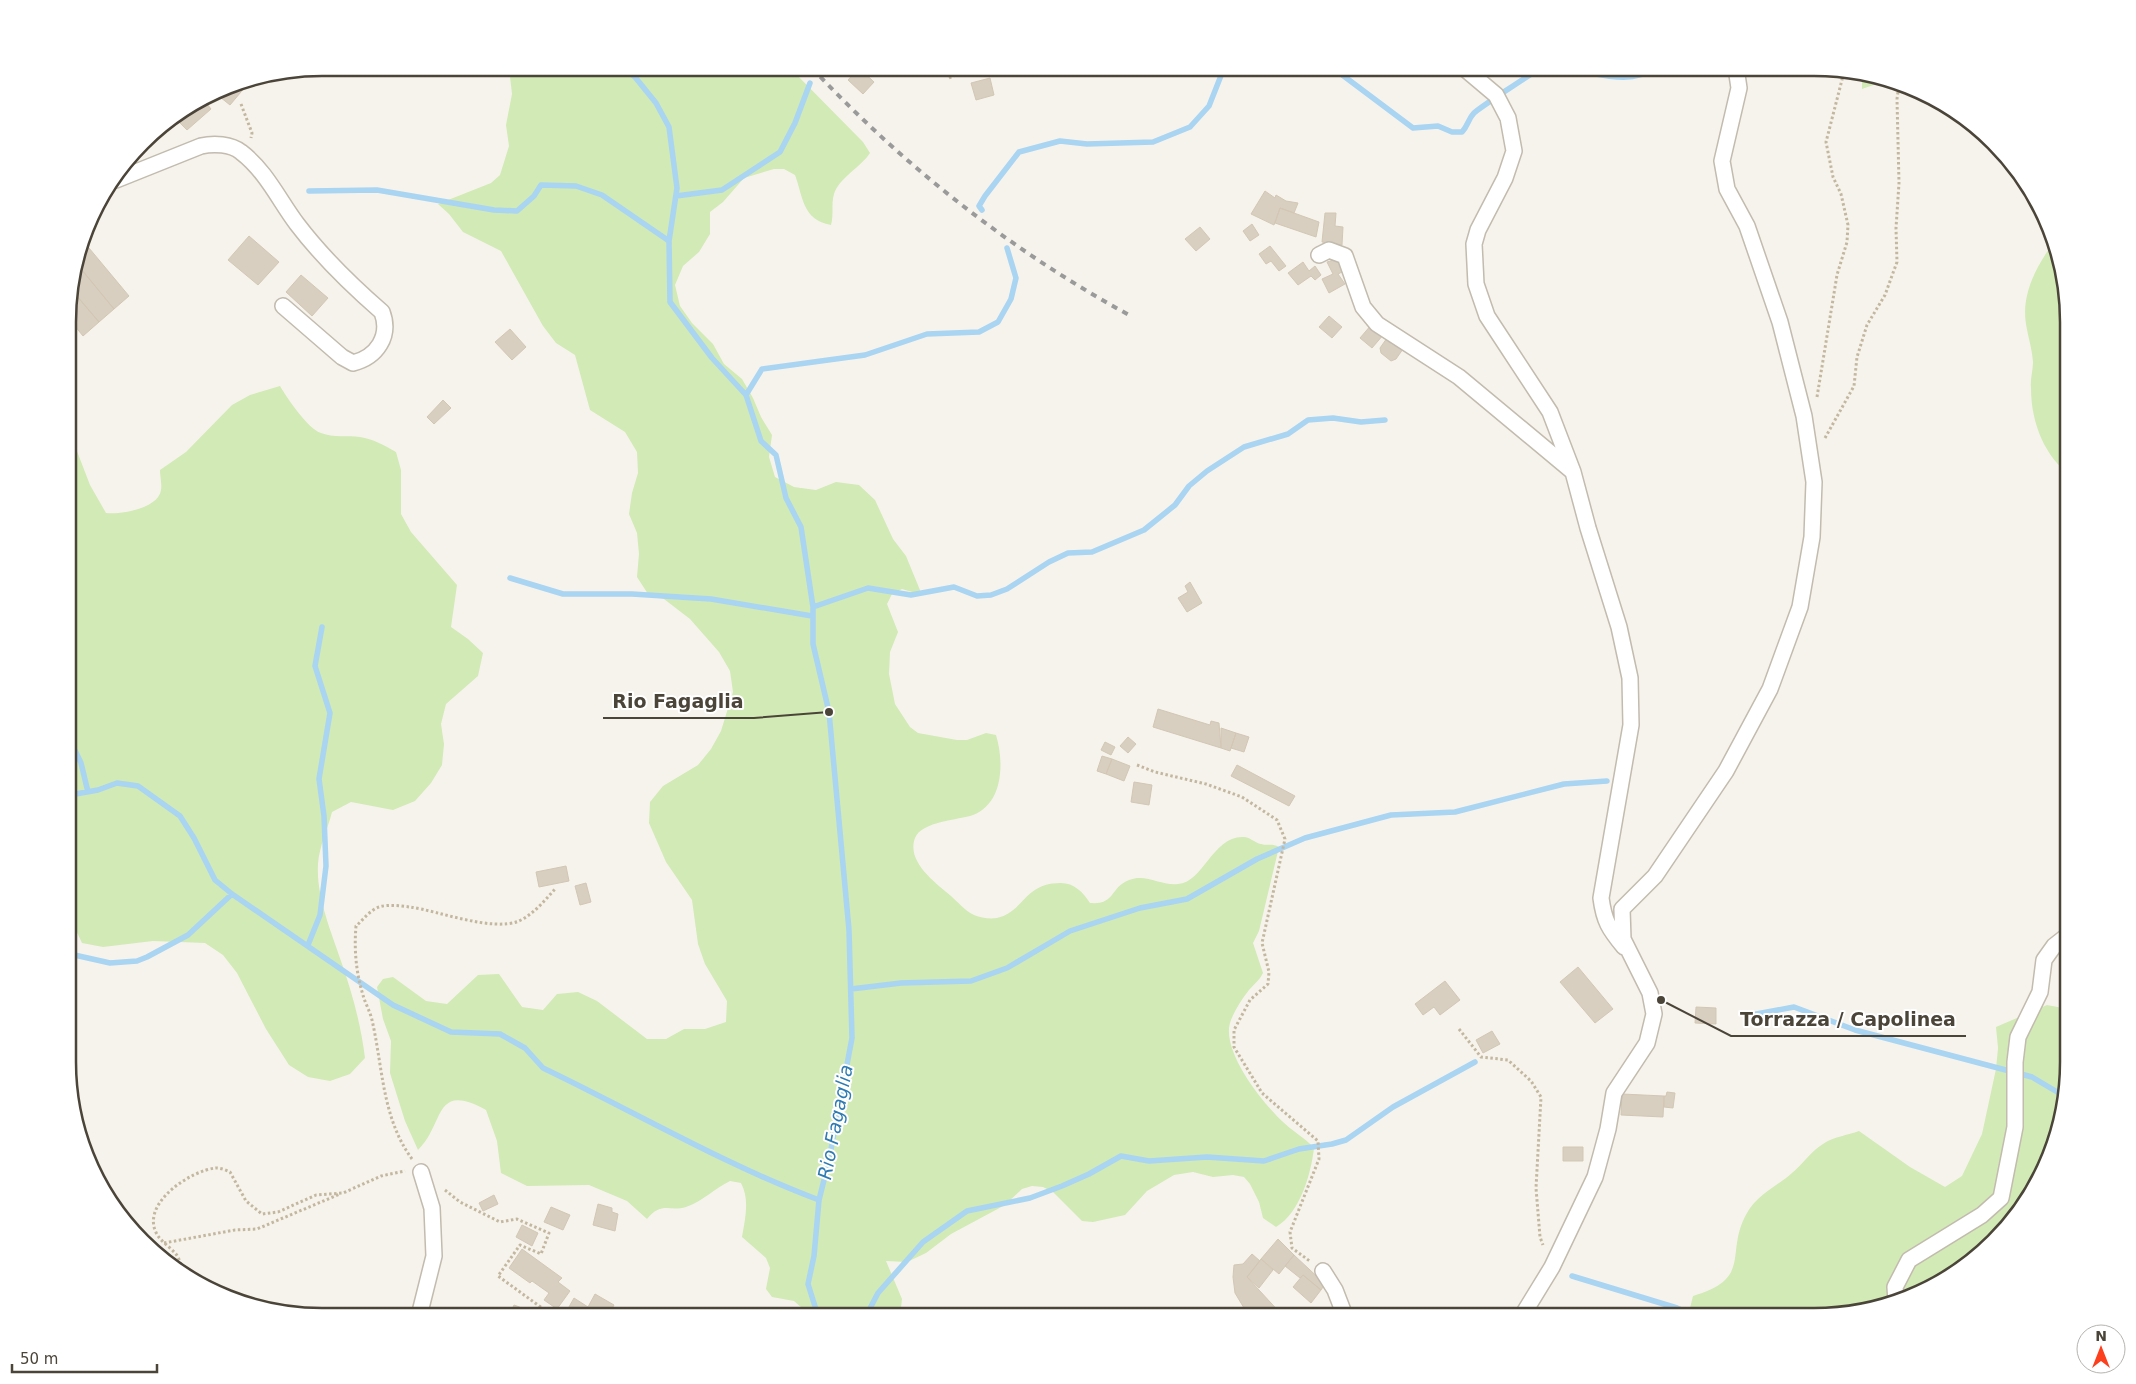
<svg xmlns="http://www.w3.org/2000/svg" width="2136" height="1384" viewBox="0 0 2136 1384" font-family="'DejaVu Sans',sans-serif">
<rect width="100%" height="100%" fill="#f6f3ec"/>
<!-- green -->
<path fill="#d2eab5" d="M 509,68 L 790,68 L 863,142 L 870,153 C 861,167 839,178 834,194 C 831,204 834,214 831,225 C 802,220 803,196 795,175 L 784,169 L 774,169 L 744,178 L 723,202 L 710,212 L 710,234 L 699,252 L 683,266 L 675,285 L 680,306 L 692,323 L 713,344 L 724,364 L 742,379 L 753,398 L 761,417 L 772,435 L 769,457 L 775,477 L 794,487 L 816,490 L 836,482 L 859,485 L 875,500 L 893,539 L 906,556 L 922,595 L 902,589 L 892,594 L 887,604 L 898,632 L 890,652 L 889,674 L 895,704 L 910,727 L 918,733 L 957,740 L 967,740 L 986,733 L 996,735 C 1004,761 1004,803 973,815 C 959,820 922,821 915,838 C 906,862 936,883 951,896 C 958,902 965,911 974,915 C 981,918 990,919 997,918 C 1025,911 1024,883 1061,883 C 1074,883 1083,892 1090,903 C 1116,905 1109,888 1129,880 C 1146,873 1161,886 1178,884 C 1203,883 1213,835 1244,837 C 1250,837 1255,843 1261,844 C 1269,846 1272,843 1279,847 L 1259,931 L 1253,943 L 1263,973 C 1259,981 1254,984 1249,990 C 1242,999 1235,1010 1231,1020 C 1219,1049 1262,1102 1282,1121 C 1292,1131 1304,1137 1314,1148 C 1311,1174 1300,1213 1276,1227 L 1263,1218 L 1259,1202 L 1250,1184 L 1244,1177 L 1233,1175 L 1213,1177 L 1193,1172 L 1174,1175 L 1147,1191 L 1125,1215 L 1093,1222 L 1082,1221 L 1053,1192 L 1043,1187 L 1032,1186 L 1022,1189 L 1005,1205 L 951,1234 L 926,1253 L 907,1262 L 886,1261 L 902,1299 L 900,1316 L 802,1316 L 802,1308 L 794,1301 L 772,1297 L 766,1289 L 770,1268 L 766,1258 L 742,1237 C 745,1219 750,1200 741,1183 L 730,1181 C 715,1188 703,1201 686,1207 C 669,1212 662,1201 647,1219 L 627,1201 L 589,1185 L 527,1186 L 501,1173 L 497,1141 L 486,1110 C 433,1081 445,1124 418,1150 L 405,1121 L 390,1073 L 391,1041 L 383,1019 L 377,987 L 383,979 L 393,977 L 426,1001 L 447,1004 L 478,975 L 499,974 L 522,1007 L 543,1010 L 557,994 L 578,992 L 597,1001 L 647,1039 L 666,1039 L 684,1029 L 705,1029 L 726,1022 L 727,1001 L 705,964 L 698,944 L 692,900 L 666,862 L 649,823 L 650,802 L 663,786 L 698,765 L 711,749 L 721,731 L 733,692 L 730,671 L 719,652 L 690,619 L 664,599 L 648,594 L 637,577 L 639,554 L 637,533 L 629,514 L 632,493 L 638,473 L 637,452 L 625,432 L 590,410 L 575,355 L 556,343 L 543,326 L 501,251 L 463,232 L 449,214 L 438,204 L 491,183 L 500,175 L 509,146 L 506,125 L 512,94 Z
M 1862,74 L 1880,76 L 1959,114 L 1882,82 L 1862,89 Z
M 2054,242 L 2060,256 L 2068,306 L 2068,474 C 2043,453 2031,421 2031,388 C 2030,379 2033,371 2033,362 C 2032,348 2028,337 2026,324 C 2021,294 2037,265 2054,242 Z
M 280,386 C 287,398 308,429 321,433 C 334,438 347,435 360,437 C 373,439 384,445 396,452 L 401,470 L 401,514 L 411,532 L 457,585 L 451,627 L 468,639 L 483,653 L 478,676 L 446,704 L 441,724 L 444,744 L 442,765 L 431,783 L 415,801 L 393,810 L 351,802 L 332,812 C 328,828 319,847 318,864 C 316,896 331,931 341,961 C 352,992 361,1025 365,1058 L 350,1074 L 330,1081 L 308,1077 L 289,1065 L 266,1029 L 237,973 L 223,955 L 205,943 L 153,941 L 103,947 L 82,943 L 75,928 L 70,907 L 70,433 L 90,485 L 106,513 C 121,515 159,508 161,490 C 162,484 160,476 160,470 L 186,452 L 232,405 L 250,395 Z
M 2047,1005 L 2068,1009 C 2068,1052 2069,1102 2055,1143 C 2027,1222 1960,1284 1880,1308 C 1845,1318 1807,1316 1771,1316 C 1743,1316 1716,1317 1688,1316 L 1693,1296 C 1754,1278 1724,1253 1747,1213 C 1758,1194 1776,1187 1792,1173 C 1803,1164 1811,1151 1823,1144 C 1833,1137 1848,1135 1859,1131 L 1910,1167 L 1945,1187 L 1962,1176 L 1982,1134 L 1996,1069 L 1998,1048 L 1996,1027 Z"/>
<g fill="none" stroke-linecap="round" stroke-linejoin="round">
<!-- stream -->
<path stroke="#a9d4f2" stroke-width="5.5" d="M 624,68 L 635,77 L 656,103 L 669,127 L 677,188 L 669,241 L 670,302 L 712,358 L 746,395
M 1333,68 L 1413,128 L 1438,126 L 1452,132 L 1462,132 C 1468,126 1468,119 1474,113 C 1478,109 1533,72 1537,71 C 1577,60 1619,92 1656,68
M 309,191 L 377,190 L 494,210 L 517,211 L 534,196 L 541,185 L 576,186 L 602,195 L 669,241
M 676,196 L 722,190 L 780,152 L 795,123 L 810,83
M 982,210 L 979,206 L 985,196 L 1019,152 L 1060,141 L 1087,144 L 1153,142 L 1190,127 L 1209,106 L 1224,68
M 510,578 L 563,594 L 632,594 L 711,599 L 812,616
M 813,607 L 868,588 L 911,595 L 954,587 L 977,596 L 991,595 L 1007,589 L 1049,562 L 1068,553 L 1092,552 L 1144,530 L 1175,505 L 1189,486 L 1207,471 L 1244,447 L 1288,434 L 1308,420 L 1333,418 L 1361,422 L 1385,420
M 70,740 L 81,763 L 88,792
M 70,795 L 98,790 L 117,783 L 138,786 L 180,816 L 194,838 L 215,880 L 232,894 L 393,1005 L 451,1032 L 500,1034 L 525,1048 L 543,1068 C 635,1112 723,1164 819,1200
M 308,945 L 320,915 L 326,866 L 324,816 L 319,779 L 330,713 L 315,666 L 322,627
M 70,954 L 110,963 L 137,961 L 147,957 L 188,935 L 232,894
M 851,989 L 901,983 L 971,981 L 1007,968 L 1070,931 L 1140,908 L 1187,899 L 1257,859 L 1305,838 L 1391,815 L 1455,812 L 1564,784 L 1607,781
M 1751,1015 L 1794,1007 L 1855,1030 L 2032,1077 L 2064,1096
M 1572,1276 L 1677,1308 L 1695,1316
M 818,1316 L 808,1284 L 814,1256 L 819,1200 L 829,1160 L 852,1038 L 849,930 L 829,712 L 813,644 L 813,607 L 801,527 L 786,498 L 776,455 L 761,441 L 746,395 L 762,369 L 865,355 L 927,334 L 979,332 L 998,322 L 1011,299 L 1016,278 L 1007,248
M 866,1316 L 878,1293 L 923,1242 L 967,1211 L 1030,1198 L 1062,1186 L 1089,1174 L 1121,1156 L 1149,1161 L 1207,1157 L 1264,1161 L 1299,1149 L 1332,1144 L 1346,1140 L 1393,1107 L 1475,1062"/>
</g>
<!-- building -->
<path fill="#d8cfc1" stroke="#d3c7b4" d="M 859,68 L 874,82 L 863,94 L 848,80 Z
M 941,68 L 957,68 L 942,72 Z
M 990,78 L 994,95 L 976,100 L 971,83 Z
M 243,83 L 246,86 L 230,105 L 215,93 L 225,87 Z
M 204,100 L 211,109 L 187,130 L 175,118 Z
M 1265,191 L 1275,198 L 1276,195 L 1286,201 L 1298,203 L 1294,213 L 1280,208 L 1274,225 L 1251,214 Z
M 1280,208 L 1319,222 L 1316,237 L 1275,223 Z
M 1325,213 L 1336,213 L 1335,226 L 1343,227 L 1342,245 L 1322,242 Z
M 1252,224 L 1259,235 L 1250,241 L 1243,231 Z
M 1200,227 L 1210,239 L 1196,251 L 1185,239 Z
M 249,236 L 279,262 L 258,285 L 228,260 Z
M 84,242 L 129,296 L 114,309 L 77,264 Z
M 1270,246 L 1286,266 L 1279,271 L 1271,261 L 1266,264 L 1259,254 Z
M 1337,259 L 1346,270 L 1338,274 L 1345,284 L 1329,293 L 1322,279 L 1333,274 L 1327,262 Z
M 1303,262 L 1309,271 L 1315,266 L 1321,275 L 1315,280 L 1311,276 L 1298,285 L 1288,273 Z
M 77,264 L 114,309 L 99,322 L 70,288 Z
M 301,275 L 328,298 L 312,316 L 286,292 Z
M 70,288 L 99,322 L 83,336 L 70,320 Z
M 1329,316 L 1342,327 L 1332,338 L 1319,327 Z
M 1372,324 L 1384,334 L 1372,348 L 1360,338 Z
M 510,329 L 526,347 L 512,360 L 495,342 Z
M 1387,338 L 1403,349 L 1396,359 L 1391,361 L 1381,353 L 1380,348 Z
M 443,400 L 451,408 L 434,424 L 427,417 Z
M 1190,582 L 1202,603 L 1187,612 L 1178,598 L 1188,592 L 1185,586 Z
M 1158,709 L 1210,725 L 1211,721 L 1219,723 L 1221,748 L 1153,727 Z
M 1221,728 L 1236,733 L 1230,751 L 1221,748 Z
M 1236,733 L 1249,737 L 1244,752 L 1231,748 Z
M 1128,737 L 1136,744 L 1128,753 L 1120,746 Z
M 1105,742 L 1115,747 L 1111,755 L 1101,750 Z
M 1102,756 L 1112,759 L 1106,774 L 1097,771 Z
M 1112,759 L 1130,766 L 1124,781 L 1106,774 Z
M 1237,765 L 1295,796 L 1289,806 L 1231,776 Z
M 1134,782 L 1152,785 L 1149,805 L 1131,802 Z
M 566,866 L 569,881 L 539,887 L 536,872 Z
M 586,883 L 591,902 L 580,905 L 575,886 Z
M 2068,892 L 2068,912 L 2066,913 L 2060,894 Z
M 1578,967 L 1613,1009 L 1595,1023 L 1560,982 Z
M 1445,981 L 1460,1000 L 1440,1015 L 1434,1007 L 1423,1015 L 1415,1004 Z
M 1696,1007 L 1716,1008 L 1716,1024 L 1695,1023 Z
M 1492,1031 L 1500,1044 L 1483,1053 L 1476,1040 Z
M 1667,1092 L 1675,1093 L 1673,1108 L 1664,1107 L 1664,1096 L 1666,1096 Z
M 1622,1094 L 1664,1096 L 1663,1117 L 1621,1115 Z
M 1563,1147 L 1583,1147 L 1583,1161 L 1563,1161 Z
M 494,1195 L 498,1204 L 483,1211 L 479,1203 Z
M 598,1204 L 612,1208 L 612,1212 L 618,1214 L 615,1231 L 593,1225 Z
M 551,1207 L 570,1215 L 563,1230 L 544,1222 Z
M 522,1225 L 538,1233 L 532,1246 L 516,1237 Z
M 1278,1239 L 1294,1255 L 1279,1274 L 1261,1259 Z
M 159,1249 L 171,1258 L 168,1262 L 178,1271 L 156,1253 Z
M 522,1249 L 562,1278 L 558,1282 L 570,1291 L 557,1309 L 544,1300 L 549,1293 L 532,1281 L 530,1283 L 509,1268 Z
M 1252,1254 L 1260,1261 L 1247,1277 L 1283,1316 L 1233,1316 L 1244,1308 L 1235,1293 L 1233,1277 L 1234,1265 L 1243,1264 Z
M 1294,1255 L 1325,1284 L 1321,1290 L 1303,1275 L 1300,1278 L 1285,1266 Z
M 1261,1259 L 1273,1270 L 1259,1288 L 1247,1277 Z
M 1303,1275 L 1321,1290 L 1311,1303 L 1293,1287 Z
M 595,1294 L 614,1305 L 608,1316 L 596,1316 L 585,1310 L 582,1316 L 570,1316 L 565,1314 L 574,1298 L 588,1307 Z
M 514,1305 L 522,1308 L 518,1316 L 509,1316 Z
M 1323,1307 L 1327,1311 L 1330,1307 L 1339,1316 L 1318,1316 L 1316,1314 Z
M 531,1311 L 545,1315 L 544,1316 L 529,1316 Z"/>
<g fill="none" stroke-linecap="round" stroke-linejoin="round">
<!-- minor casing -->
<g stroke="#c2bbae" stroke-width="18">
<path id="minor" d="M 1464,68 L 1496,95 L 1508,118 L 1514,151 L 1505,178 L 1478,230 L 1474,244 L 1476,284 L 1487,316 L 1550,412 L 1573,472 L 1588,528 L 1619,627 L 1630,678 L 1631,725 L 1601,898 C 1604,921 1609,929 1624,947
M 116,180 L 201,146 C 214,143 231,144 241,152 C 266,171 279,200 297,224 C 322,257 351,285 382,312 C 391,336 377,357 353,363 L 342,357 L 283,306
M 1319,255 L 1329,250 L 1345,256 L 1363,307 L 1377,324 L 1459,377 L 1572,471
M 1323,1271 L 1335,1290 L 1345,1316
M 1896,1301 L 1895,1287 L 1909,1260 L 1982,1215 L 2001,1198 L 2015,1127 L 2015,1062 L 2018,1037 L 2040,992 L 2044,960 L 2054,946 L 2068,935
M 419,1316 L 434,1256 L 432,1208 L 421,1172
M 1522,1316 L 1552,1267 L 1595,1177 L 1608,1129 L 1614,1093 L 1647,1043 L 1654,1014 L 1650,993 L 1623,939 L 1622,909 L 1655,876 L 1726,771 L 1770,689 L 1800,607 L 1812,537 L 1814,482 L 1804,416 L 1780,322 L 1747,226 L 1727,189 L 1722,161 L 1739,88 L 1736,68"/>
</g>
<!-- path -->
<path stroke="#c4b79f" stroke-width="3" stroke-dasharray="2.5 2.5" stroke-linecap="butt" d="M 949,78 L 970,68
M 241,104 L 252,133 L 251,138
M 1817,397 L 1837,275 L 1847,242 L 1848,225 L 1841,194 L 1833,177 L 1826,142 L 1844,72
M 1825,438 L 1854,386 L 1857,357 L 1867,325 L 1885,295 L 1897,262 L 1896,228 L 1899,183 L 1897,99 L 1899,85
M 1137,765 L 1155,772 L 1206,784 L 1242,797 L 1277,820 L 1285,839 L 1262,943 L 1269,972 L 1268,984 L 1250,1000 L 1234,1030 L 1234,1047 L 1262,1093 L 1318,1141 L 1319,1159 L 1290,1232 L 1292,1248 L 1311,1262
M 1459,1029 L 1481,1057 L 1508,1060 L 1531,1081 L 1541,1097 L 1536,1188 L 1540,1237 L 1543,1245
M 412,1159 C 382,1118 383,1068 372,1020 C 370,1011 365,1003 363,995 C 356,973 354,949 356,926 C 363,920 370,910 379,907 C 388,904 401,906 410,907 C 439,911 492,932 519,921 C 534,914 545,900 556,888
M 445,1190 L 460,1202 L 500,1222 L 517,1219 L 549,1233 L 541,1254 L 520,1245 L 498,1276 L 553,1316
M 164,1243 L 235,1230 L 257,1229 L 340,1194
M 183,1271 L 194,1280 L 254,1305
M 181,1274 L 183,1271 C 181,1266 180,1261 178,1257 C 172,1247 159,1242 155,1230 C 144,1201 192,1170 216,1168 C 221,1168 226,1170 230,1172 L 246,1201 L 262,1214 L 278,1212 L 316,1195 L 343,1193 L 381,1176 L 405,1171"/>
<!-- minor -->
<use href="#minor" stroke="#fff" stroke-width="15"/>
<!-- rail -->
<path stroke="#9a9a9a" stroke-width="4" stroke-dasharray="6 6" stroke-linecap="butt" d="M 812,68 C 904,166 1010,250 1129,315"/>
</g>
<g text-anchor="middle" stroke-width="4" stroke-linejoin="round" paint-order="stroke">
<!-- water labels -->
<g font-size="19" font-style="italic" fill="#2e7ab2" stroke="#fff">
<text transform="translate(835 1122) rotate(-79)" y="7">Rio Fagaglia</text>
</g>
</g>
<!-- crop -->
<path d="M0 0H2136V1384H0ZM322 76H1814A246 246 0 0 1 2060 322V1062A246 246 0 0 1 1814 1308H322A246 246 0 0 1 76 1062V322A246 246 0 0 1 322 76Z" fill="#fff" fill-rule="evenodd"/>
<path fill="none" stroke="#4b4439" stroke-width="2.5" d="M322 76H1814A246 246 0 0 1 2060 322V1062A246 246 0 0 1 1814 1308H322A246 246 0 0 1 76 1062V322A246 246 0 0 1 322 76Z"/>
<!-- callouts -->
<path fill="none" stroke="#4b4439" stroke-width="2" d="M829 712L754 718H603M1661 1000L1731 1036H1966"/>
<g fill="#4b4439" stroke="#fff" stroke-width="2">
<circle cx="829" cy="712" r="5"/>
<circle cx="1661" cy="1000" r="5"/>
</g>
<g font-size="19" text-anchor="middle" font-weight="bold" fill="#4b4439" stroke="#fff" stroke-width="4" stroke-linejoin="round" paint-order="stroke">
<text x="678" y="708">Rio Fagaglia</text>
<text x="1848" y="1026">Torrazza / Capolinea</text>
</g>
<!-- north arrow -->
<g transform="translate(2101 1349)"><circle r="24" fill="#ffffff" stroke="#b7b4b0"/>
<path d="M0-4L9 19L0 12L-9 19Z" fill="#fc3f1d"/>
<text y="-8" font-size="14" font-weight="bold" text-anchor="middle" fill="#4b4439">N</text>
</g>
<!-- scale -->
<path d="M12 1364v8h145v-8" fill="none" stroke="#4b4439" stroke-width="2.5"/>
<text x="20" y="1364" font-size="15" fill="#4b4439" stroke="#ffffff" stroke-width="4" paint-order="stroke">50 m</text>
</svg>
